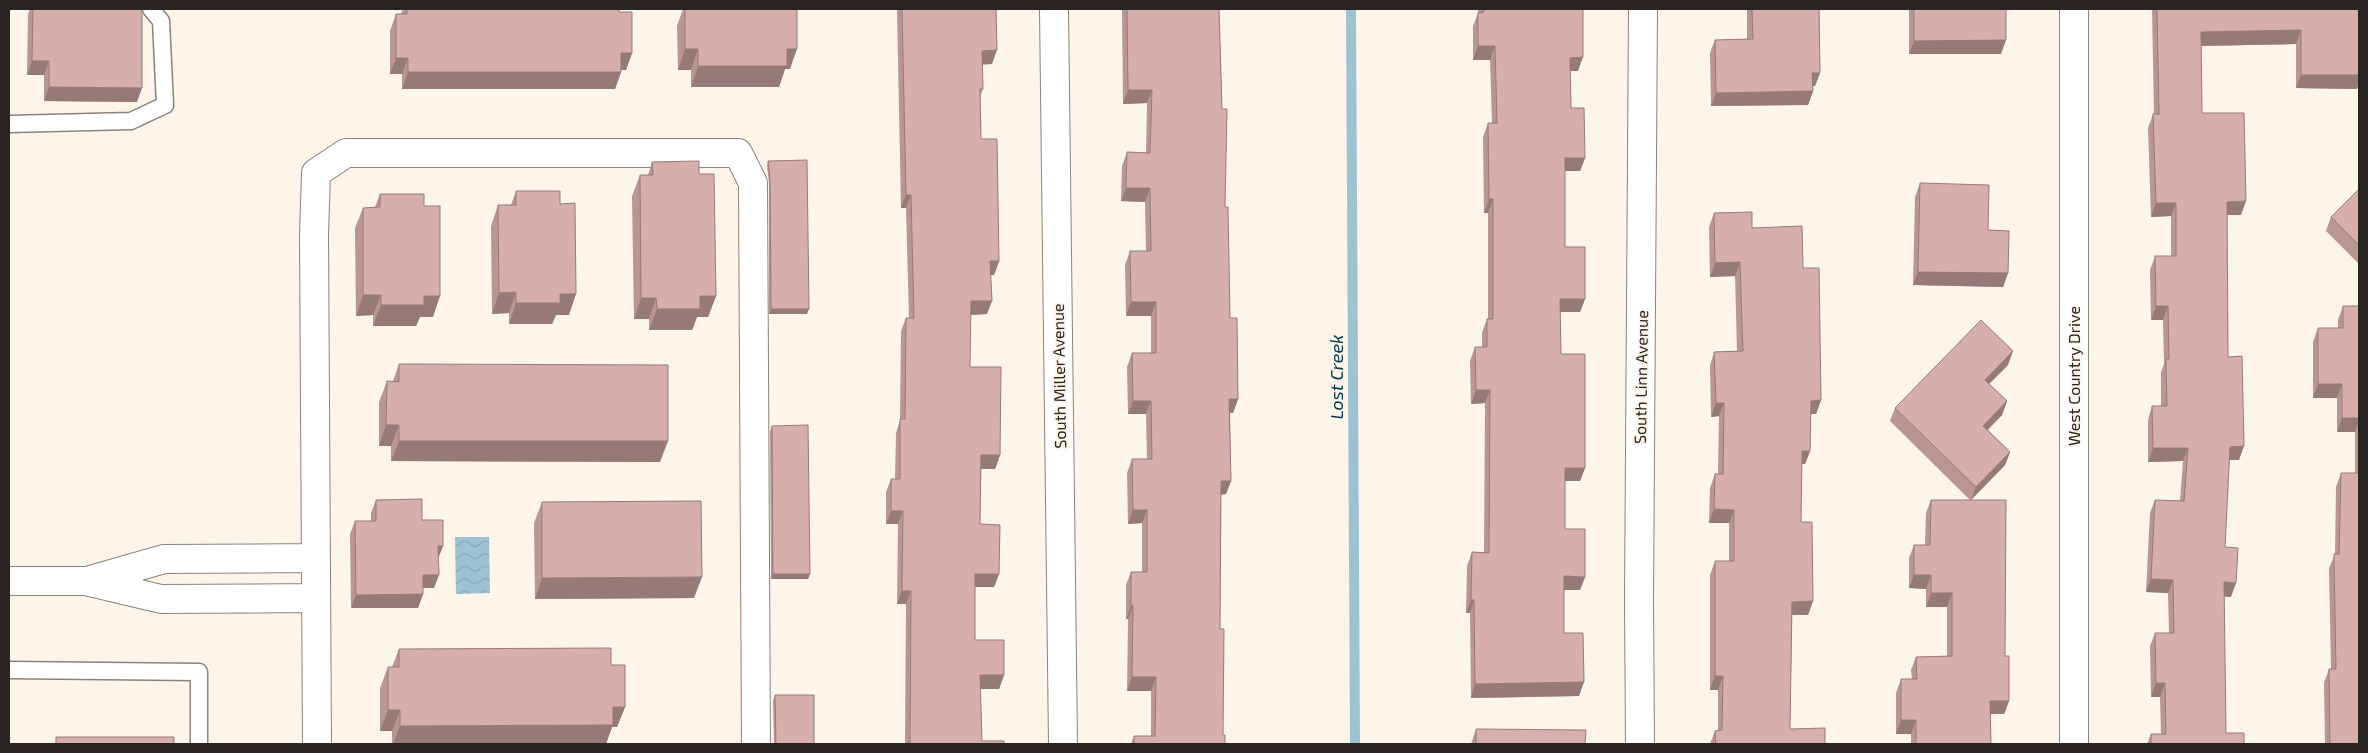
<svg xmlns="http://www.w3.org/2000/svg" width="2368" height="753" viewBox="0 0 2368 753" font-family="'Exo 2',sans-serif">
<defs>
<pattern id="water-waves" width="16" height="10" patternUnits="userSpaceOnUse" patternTransform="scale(1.25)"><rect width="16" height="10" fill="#9dc3d3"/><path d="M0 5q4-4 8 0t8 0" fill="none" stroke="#87a7b5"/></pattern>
</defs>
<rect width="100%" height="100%" fill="#fdf4ea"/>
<!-- water -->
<path fill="url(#water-waves)" d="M 455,537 L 489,537 L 490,593 L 456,594 Z"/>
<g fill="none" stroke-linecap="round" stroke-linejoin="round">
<!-- stream -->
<path stroke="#9dc3d3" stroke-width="10" d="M 1351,9 L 1355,744"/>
<!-- lane casing -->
<g stroke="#8b837b" stroke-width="19">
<path id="lane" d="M 9,124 L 131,121 L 165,105 L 161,21 L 151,9
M 9,670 L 199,672 L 199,744"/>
</g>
<!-- street casing -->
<g stroke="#8b837b" stroke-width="30">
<path id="street" d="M 1054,9 L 1063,744
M 9,581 L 85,581 L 161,599 L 316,598
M 87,581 L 164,559 L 316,558
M 317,744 L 314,234 L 316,173 L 346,153 L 738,153 L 753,183 L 756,744
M 1640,744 L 1639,601 L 1643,9
M 2074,744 L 2074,9"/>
</g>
<!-- lane -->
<use href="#lane" stroke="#fff" stroke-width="16"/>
<!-- street -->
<use href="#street" stroke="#fff" stroke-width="28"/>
</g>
<!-- wall -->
<path fill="#b89693" d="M 30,9 L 142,9 L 137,102 L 44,101 L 44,75 L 27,75 L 28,14 Z
M 403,9 L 619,9 L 619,12 L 632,53 L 626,70 L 621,70 L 621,72 L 615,89 L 402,89 L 402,74 L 390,74 L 390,31 L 396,14 L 401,14 Z
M 683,9 L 797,9 L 790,69 L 785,69 L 779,87 L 691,87 L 691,70 L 678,70 L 677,26 Z
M 897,9 L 996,9 L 992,64 L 983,64 L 983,89 L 980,97 L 981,139 L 999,261 L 994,275 L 991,275 L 987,314 L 970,315 L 970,367 L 1000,455 L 995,469 L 981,469 L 980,524 L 999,574 L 994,587 L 975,587 L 975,640 L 1004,675 L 999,689 L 980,689 L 982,741 L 1004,744 L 905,744 L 906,604 L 897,604 L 898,524 L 886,524 L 886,492 L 891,479 L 895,479 L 896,433 L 900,420 L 901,331 L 906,318 L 909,318 L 906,208 L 901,208 Z
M 1122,9 L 1219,9 L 1225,207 L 1230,318 L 1238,399 L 1233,413 L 1230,413 L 1231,481 L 1226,494 L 1221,495 L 1220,629 L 1223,735 L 1225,744 L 1131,744 L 1134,736 L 1151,736 L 1151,691 L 1127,691 L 1128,619 L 1126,619 L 1126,585 L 1131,572 L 1142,572 L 1142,523 L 1128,524 L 1127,473 L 1132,459 L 1147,459 L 1146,414 L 1128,414 L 1127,367 L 1132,353 L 1151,353 L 1151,316 L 1126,316 L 1125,265 L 1130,251 L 1146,251 L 1145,202 L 1121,201 L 1122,166 L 1127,152 L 1146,153 L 1147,103 L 1123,104 Z
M 1478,9 L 1583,9 L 1578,71 L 1570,71 L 1571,108 L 1585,158 L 1580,171 L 1565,171 L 1565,247 L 1585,299 L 1580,312 L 1560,312 L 1561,354 L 1585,468 L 1580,481 L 1565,481 L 1565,529 L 1585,577 L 1580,590 L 1564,590 L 1564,633 L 1579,696 L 1471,698 L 1470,613 L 1466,613 L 1467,566 L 1472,552 L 1484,552 L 1485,403 L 1471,404 L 1470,361 L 1475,347 L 1482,347 L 1482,333 L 1487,319 L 1488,319 L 1488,213 L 1484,213 L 1483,137 L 1488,123 L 1492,123 L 1490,60 L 1473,60 L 1473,26 L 1478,13 Z
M 1747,9 L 1819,9 L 1820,73 L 1815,86 L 1813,86 L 1813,91 L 1808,105 L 1711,106 L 1710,53 L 1715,40 L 1747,39 Z
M 1909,9 L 2006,9 L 2001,54 L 1909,54 Z
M 2152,9 L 2359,9 L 2357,89 L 2296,88 L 2296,44 L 2201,46 L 2202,113 L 2241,215 L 2227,215 L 2228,357 L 2239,460 L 2229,460 L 2225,547 L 2231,597 L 2224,596 L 2226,733 L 2244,744 L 2147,744 L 2151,734 L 2161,734 L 2160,697 L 2151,697 L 2150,646 L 2155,633 L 2169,633 L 2168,593 L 2146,592 L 2150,513 L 2155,500 L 2180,501 L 2183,461 L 2148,462 L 2148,420 L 2152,406 L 2161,406 L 2161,372 L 2164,364 L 2163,320 L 2151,320 L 2150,270 L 2155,256 L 2171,256 L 2171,216 L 2151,217 L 2148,128 L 2153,114 L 2154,114 Z
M 768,161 L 807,314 L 769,314 L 769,183 L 767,166 Z
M 652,162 L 699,174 L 716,296 L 708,317 L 697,317 L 692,330 L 649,330 L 649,319 L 634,319 L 632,196 L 640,175 L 648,175 Z
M 1920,183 L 1988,230 L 2008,273 L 2003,287 L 1913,285 L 1915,197 Z
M 2359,189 L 2359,264 L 2326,231 L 2331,217 Z
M 516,191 L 560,204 L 569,315 L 556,315 L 552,324 L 509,324 L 509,313 L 492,314 L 491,226 L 498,205 L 511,205 Z
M 380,194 L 424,206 L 433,317 L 420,317 L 416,326 L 373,326 L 373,315 L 356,316 L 355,228 L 363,208 L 375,207 Z
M 1714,213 L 1752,228 L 1803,268 L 1821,400 L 1816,414 L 1811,414 L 1810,451 L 1805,464 L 1802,464 L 1801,522 L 1813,601 L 1808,615 L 1792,615 L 1790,729 L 1825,744 L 1710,744 L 1715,731 L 1718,731 L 1718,690 L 1710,690 L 1710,575 L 1715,561 L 1729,561 L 1729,523 L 1709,523 L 1710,488 L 1715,474 L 1718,474 L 1719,416 L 1711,417 L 1710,366 L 1714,352 L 1737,351 L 1735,276 L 1710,277 L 1709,227 Z
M 2343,306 L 2359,306 L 2359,744 L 2325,744 L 2324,683 L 2329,669 L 2331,669 L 2329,568 L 2335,554 L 2336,487 L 2341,473 L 2355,473 L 2355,432 L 2337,432 L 2337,398 L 2313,398 L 2313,342 L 2318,328 L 2338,328 L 2338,320 Z
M 399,364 L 660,462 L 391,461 L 391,446 L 379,446 L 379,402 L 387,381 L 393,381 Z
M 2008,365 L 1989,384 L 2007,401 L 2002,415 L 1988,430 L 2010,452 L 2005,465 L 1971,500 L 2005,656 L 2009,701 L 2004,714 L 1991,714 L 1991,744 L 1911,744 L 1911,734 L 1896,734 L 1896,693 L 1901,679 L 1912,679 L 1911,670 L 1916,657 L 1947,656 L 1947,607 L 1926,607 L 1926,589 L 1909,588 L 1909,558 L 1914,545 L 1925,545 L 1926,513 L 1931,500 L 1970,500 L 1890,421 L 1895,408 Z
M 772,426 L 810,574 L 808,579 L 771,579 L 770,431 Z
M 376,500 L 422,520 L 438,557 L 434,588 L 423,588 L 423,594 L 418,608 L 351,608 L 350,534 L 355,521 L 371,521 L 371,513 Z
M 542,502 L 694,598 L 535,599 L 534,523 Z
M 399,649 L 611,665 L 625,707 L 617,727 L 612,727 L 606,744 L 392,744 L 392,731 L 380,731 L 380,688 L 388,667 L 392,667 Z
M 775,695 L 814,744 L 774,744 L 773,700 Z
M 1476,729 L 1585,744 L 1471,744 Z"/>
<!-- shaded-wall -->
<path fill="#967a78" d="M 2301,30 L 2296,44 L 2196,46 L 2201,32 Z
M 2006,40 L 2001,54 L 1909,54 L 1914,41 Z
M 1478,46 L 1495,46 L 1490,60 L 1473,60 Z
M 685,49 L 698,49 L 691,70 L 678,70 Z
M 787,49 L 797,49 L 790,69 L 785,69 L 779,87 L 691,87 L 698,66 Z
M 997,50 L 992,64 L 977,65 L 982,51 Z
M 621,53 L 632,53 L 626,70 L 615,70 Z
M 1583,57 L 1578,71 L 1565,71 L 1570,58 Z
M 396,58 L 408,58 L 402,74 L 390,74 Z
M 32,61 L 49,61 L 44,75 L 27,75 Z
M 408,72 L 621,72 L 615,89 L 402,89 Z
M 1812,73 L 1820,73 L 1815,86 L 1807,86 Z
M 2301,75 L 2359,75 L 2359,84 L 2357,89 L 2296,88 Z
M 49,87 L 142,88 L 137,102 L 44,101 Z
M 1128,90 L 1152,90 L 1147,103 L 1123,104 Z
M 1813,91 L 1808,105 L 1711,106 L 1716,93 Z
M 1565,158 L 1585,158 L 1580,171 L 1560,171 Z
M 1126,188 L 1150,188 L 1145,202 L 1121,201 Z
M 906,195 L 911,195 L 906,208 L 901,208 Z
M 1489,199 L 1493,199 L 1488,213 L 1484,213 Z
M 2246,201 L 2241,215 L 2222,215 L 2227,202 Z
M 2156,203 L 2176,203 L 2171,216 L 2151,217 Z
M 990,261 L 999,261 L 994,275 L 985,275 Z
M 1740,262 L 1735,276 L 1710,277 L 1715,263 Z
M 1918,272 L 2008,273 L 2003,287 L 1913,285 Z
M 516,292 L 509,313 L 492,314 L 499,293 Z
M 560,294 L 576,294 L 569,315 L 556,315 L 552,324 L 509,324 L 516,303 Z
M 363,295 L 381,295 L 373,315 L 356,316 Z
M 424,296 L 440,296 L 433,317 L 420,317 L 416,326 L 373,326 L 381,305 Z
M 700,296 L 716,296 L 708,317 L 697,317 L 692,330 L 649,330 L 657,309 Z
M 641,298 L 656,298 L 649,319 L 634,319 Z
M 1560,299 L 1585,299 L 1580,312 L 1555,312 Z
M 971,301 L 992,301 L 987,314 L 966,315 Z
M 1131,302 L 1156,302 L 1151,316 L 1126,316 Z
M 2156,306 L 2168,306 L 2163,320 L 2151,320 Z
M 771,309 L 809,309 L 807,314 L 769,314 Z
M 2013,351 L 2008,365 L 1980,393 L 1985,380 Z
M 2318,384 L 2342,384 L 2337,398 L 2313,398 Z
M 1476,390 L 1490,390 L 1485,403 L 1471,404 Z
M 1229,399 L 1238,399 L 1233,413 L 1224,413 Z
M 1821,400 L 1816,414 L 1806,414 L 1811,401 Z
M 1133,401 L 1151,401 L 1146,414 L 1128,414 Z
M 2007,401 L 2002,415 L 1978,439 L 1983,426 Z
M 1716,403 L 1724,403 L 1719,416 L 1711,417 Z
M 2342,418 L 2359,418 L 2359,421 L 2355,432 L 2337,432 Z
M 386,425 L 399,425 L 391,446 L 379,446 Z
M 399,441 L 668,441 L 660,462 L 391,461 Z
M 2244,446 L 2239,460 L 2225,460 L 2230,447 Z
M 2153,448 L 2188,448 L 2183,461 L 2148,462 Z
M 1802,451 L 1810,451 L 1805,464 L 1797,464 Z
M 2010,452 L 2005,465 L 1971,500 L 1976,487 Z
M 981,455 L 1000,455 L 995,469 L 976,469 Z
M 1565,468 L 1585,468 L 1580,481 L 1560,481 Z
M 1221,481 L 1231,481 L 1226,494 L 1216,495 Z
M 1714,509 L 1734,510 L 1729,523 L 1709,523 Z
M 1133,510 L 1147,510 L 1142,523 L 1128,524 Z
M 891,511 L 903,511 L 898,524 L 886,524 Z
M 438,546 L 443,546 L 438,559 Z
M 773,574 L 810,574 L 808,579 L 771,579 Z
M 975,574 L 999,574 L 994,587 L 970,587 Z
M 423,575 L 439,575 L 434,588 L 418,588 Z
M 1914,575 L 1931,575 L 1926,589 L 1909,588 Z
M 1564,576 L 1585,577 L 1580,590 L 1559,590 Z
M 702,577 L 694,598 L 535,599 L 542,578 Z
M 2151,579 L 2173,580 L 2168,593 L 2146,592 Z
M 2224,582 L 2236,583 L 2231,597 L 2219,596 Z
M 902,591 L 911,591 L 906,604 L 897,604 Z
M 1931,593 L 1952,593 L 1947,607 L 1926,607 Z
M 423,594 L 418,608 L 351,608 L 356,595 Z
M 1471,600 L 1474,600 L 1470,613 L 1466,613 Z
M 1813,601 L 1808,615 L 1787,615 L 1792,602 Z
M 1131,606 L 1133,606 L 1128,619 L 1126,619 Z
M 980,675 L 1004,675 L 999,689 L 975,689 Z
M 1715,676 L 1723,676 L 1718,690 L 1710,690 Z
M 1132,677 L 1156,677 L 1151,691 L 1127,691 Z
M 1584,682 L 1579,696 L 1471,698 L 1475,684 Z
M 2156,683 L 2165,683 L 2160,697 L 2151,697 Z
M 1990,701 L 2009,701 L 2004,714 L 1985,714 Z
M 613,707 L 625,707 L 617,727 L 612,727 L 606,744 L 393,744 L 400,726 Z
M 388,710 L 400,710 L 392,731 L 380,731 Z
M 1901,720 L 1916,720 L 1911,734 L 1896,734 Z"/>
<!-- building -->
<path fill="#d6aeab" stroke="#967a78" d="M 33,9 L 142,9 L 142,88 L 49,87 L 49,61 L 32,61 Z
M 407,9 L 619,9 L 619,12 L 632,12 L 632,53 L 621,53 L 621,72 L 408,72 L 408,58 L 396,58 L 396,14 L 407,14 Z
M 685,9 L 797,9 L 797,49 L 787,49 L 787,66 L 698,66 L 698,49 L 685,49 Z
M 902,9 L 996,9 L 997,50 L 982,51 L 983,89 L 980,89 L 981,139 L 997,139 L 999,261 L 990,261 L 992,301 L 971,301 L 970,367 L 1001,367 L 1000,455 L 981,455 L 980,524 L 1000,525 L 999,574 L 975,574 L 975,640 L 1004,640 L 1004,675 L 980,675 L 982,741 L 1004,741 L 1004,744 L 907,744 L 907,743 L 910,743 L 911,591 L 902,591 L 903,511 L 891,511 L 891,479 L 900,479 L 900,419 L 905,419 L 906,318 L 914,318 L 911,195 L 906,195 Z
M 1127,9 L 1219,9 L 1222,109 L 1227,109 L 1225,207 L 1228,207 L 1230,318 L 1237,318 L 1238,399 L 1229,399 L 1231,481 L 1221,481 L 1220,629 L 1224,629 L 1223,735 L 1225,735 L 1225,744 L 1134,744 L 1134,736 L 1155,736 L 1156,677 L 1132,677 L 1133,606 L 1131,606 L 1131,572 L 1147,572 L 1147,510 L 1133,510 L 1132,459 L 1152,459 L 1151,401 L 1133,401 L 1132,353 L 1156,353 L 1156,302 L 1131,302 L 1130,251 L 1151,251 L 1150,188 L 1126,188 L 1127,152 L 1150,153 L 1152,90 L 1128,90 Z
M 1484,9 L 1583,9 L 1583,57 L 1570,58 L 1571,108 L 1584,108 L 1585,158 L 1565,158 L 1565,247 L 1585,247 L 1585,299 L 1560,299 L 1561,354 L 1585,354 L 1585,468 L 1565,468 L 1565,529 L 1585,529 L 1585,577 L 1564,576 L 1564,633 L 1583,633 L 1584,682 L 1475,684 L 1474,600 L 1471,600 L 1472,552 L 1489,553 L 1490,390 L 1476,390 L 1475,347 L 1487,347 L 1487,319 L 1493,319 L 1493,199 L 1489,199 L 1488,123 L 1497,123 L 1495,46 L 1478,46 L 1478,13 L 1484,12 Z
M 1752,9 L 1819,9 L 1820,73 L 1812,73 L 1813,91 L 1716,93 L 1715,40 L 1753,39 Z
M 1914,9 L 2006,9 L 2006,40 L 1914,41 Z
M 2157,9 L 2359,9 L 2359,75 L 2301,75 L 2301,30 L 2201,32 L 2202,113 L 2244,113 L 2246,201 L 2227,202 L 2228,357 L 2242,356 L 2244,446 L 2230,447 L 2225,547 L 2238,548 L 2236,583 L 2224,582 L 2226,733 L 2244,733 L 2244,744 L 2151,744 L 2151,734 L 2166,734 L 2165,683 L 2156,683 L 2155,633 L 2174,633 L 2173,580 L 2151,579 L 2155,500 L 2184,501 L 2188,448 L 2153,448 L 2152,406 L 2167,406 L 2166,359 L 2169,359 L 2168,306 L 2156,306 L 2155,256 L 2176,256 L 2176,203 L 2156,203 L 2153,114 L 2159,114 Z
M 807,160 L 809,309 L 771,309 L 770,178 L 768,161 Z
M 699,161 L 699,174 L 714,174 L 716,296 L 700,296 L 700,309 L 657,309 L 656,298 L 641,298 L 640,175 L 653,175 L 652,162 Z
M 1920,183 L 1989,185 L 1988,230 L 2009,231 L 2008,273 L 1918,272 Z
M 2359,189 L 2359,245 L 2331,217 Z
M 516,191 L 560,191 L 560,204 L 575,203 L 576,294 L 560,294 L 560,303 L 516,303 L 516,292 L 499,293 L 498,205 L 516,205 Z
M 380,194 L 424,194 L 424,206 L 440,206 L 440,296 L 424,296 L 424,305 L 381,305 L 381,295 L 363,295 L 363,208 L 380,207 Z
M 1752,212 L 1752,228 L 1802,226 L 1803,268 L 1819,268 L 1821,400 L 1811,401 L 1810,451 L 1802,451 L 1801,522 L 1812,522 L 1813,601 L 1792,602 L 1790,729 L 1825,728 L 1825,744 L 1716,744 L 1715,731 L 1722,730 L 1723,676 L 1715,676 L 1715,561 L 1734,561 L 1734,510 L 1714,509 L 1715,474 L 1723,474 L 1724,403 L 1716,403 L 1714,352 L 1743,351 L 1740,262 L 1715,263 L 1714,213 Z
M 2343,306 L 2359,306 L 2359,418 L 2342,418 L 2342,384 L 2318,384 L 2318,328 L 2343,328 Z
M 1981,320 L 2013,351 L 1985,380 L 2007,401 L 1983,426 L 2010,452 L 1976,487 L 1895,408 Z
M 399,364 L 668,365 L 668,441 L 399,441 L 399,425 L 386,425 L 387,381 L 399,382 Z
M 808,425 L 810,574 L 773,574 L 772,426 Z
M 2341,473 L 2359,473 L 2359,744 L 2330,744 L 2329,669 L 2336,669 L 2334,554 L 2339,554 Z
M 422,499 L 422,520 L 443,520 L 443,546 L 438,546 L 439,575 L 423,575 L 423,594 L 356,595 L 355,521 L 376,521 L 376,500 Z
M 1931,500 L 2006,500 L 2005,656 L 2009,656 L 2009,701 L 1990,701 L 1991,744 L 1916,744 L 1916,720 L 1901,720 L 1901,679 L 1917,679 L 1916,657 L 1952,656 L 1952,593 L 1931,593 L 1931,575 L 1914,575 L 1914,545 L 1930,545 Z
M 701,501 L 702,577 L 542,578 L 542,502 Z
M 611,648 L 611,665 L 625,665 L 625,707 L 613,707 L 613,725 L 400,726 L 400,710 L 388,710 L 388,667 L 399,667 L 399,649 Z
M 775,695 L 814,695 L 814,744 L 776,744 Z
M 1476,729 L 1586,730 L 1585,744 L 1476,744 Z
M 56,737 L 174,737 L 174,744 L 56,744 Z"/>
<g text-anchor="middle" stroke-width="4" stroke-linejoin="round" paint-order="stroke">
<!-- street labels -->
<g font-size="16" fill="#282421" stroke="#fdf4ea">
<text transform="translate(1059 376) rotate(-91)" y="6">South Miller Avenue</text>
<text transform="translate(2074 376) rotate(-90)" y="6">West Country Drive</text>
<text transform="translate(1641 377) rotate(-89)" y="6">South Linn Avenue</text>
</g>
<!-- water labels -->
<g font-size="18" font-style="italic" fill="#00384a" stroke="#fdf4ea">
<text transform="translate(1337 377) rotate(-90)" y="6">Lost Creek</text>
</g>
</g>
<!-- border -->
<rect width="2368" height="753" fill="none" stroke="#282421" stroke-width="20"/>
</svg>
